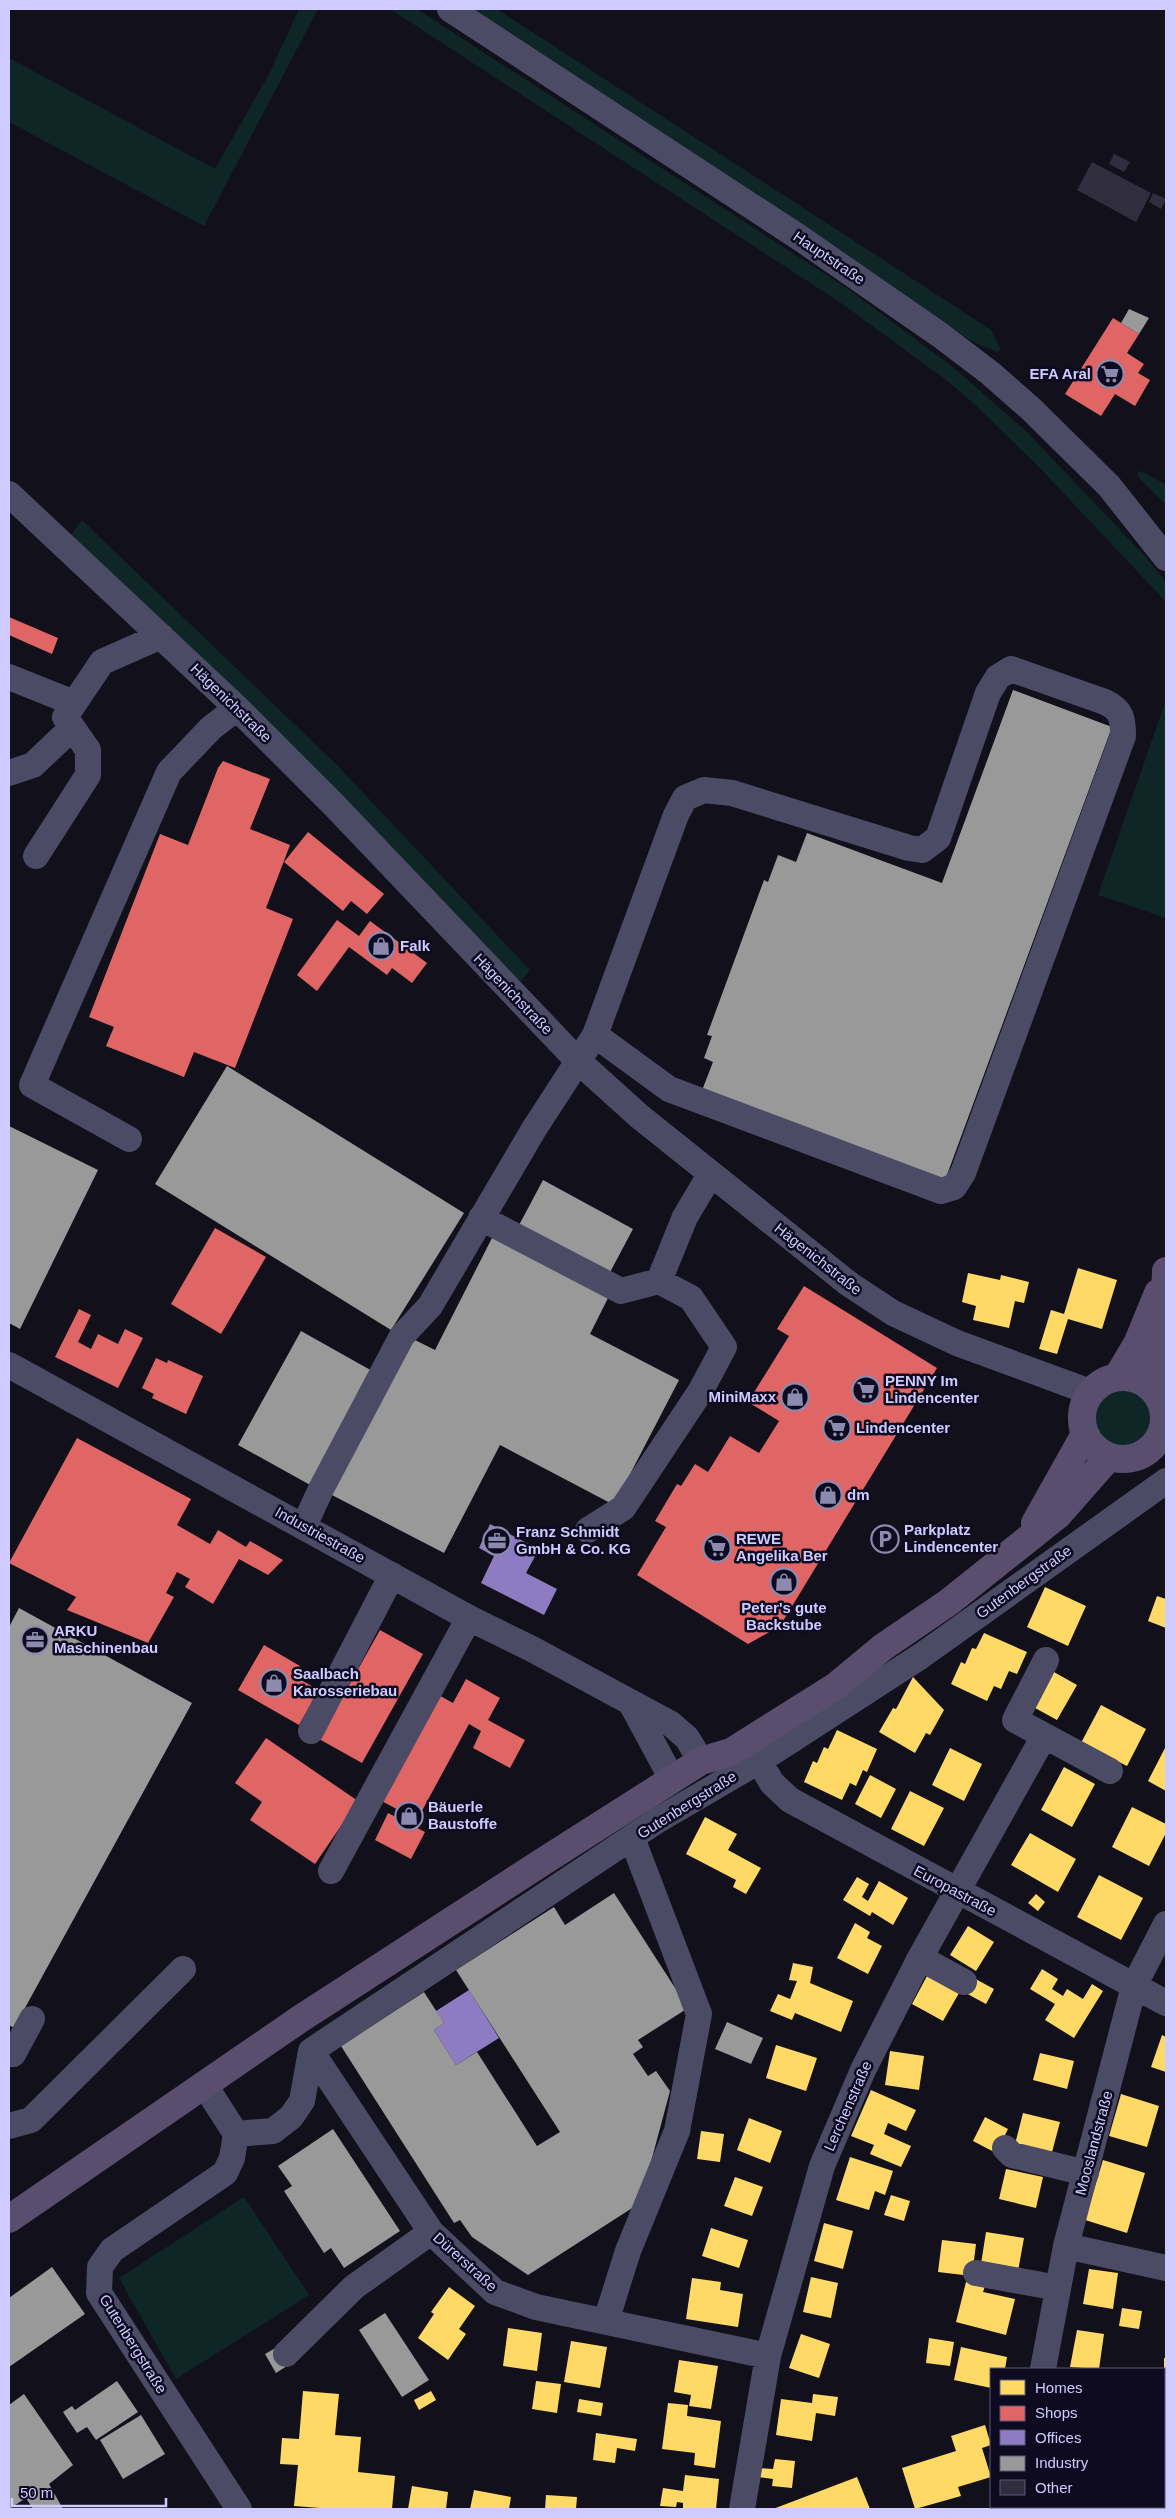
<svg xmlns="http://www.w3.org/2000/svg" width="1175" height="2518" viewBox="0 0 1175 2518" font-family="Arial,sans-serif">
<rect width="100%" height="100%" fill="#12101b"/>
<!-- green -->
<path fill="#0f2626" d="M 299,9 L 318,9 L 204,226 L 9,122 L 9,58 L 215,169 L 269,74 Z
M 390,9 L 417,9 L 848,289 L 953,367 L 1028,433 L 1144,555 L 1166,582 L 1166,602 L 1038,466 L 972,402 L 946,380 L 841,303 Z
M 468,9 L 497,9 L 979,322 L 991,330 L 1001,350 L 997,352 L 969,340 L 866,269 Z
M 1141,471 L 1166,485 L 1166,505 L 1138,477 L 1137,472 Z
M 82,520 L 337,765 L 530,970 L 518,985 L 68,539 Z
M 1166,700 L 1166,918 L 1098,895 Z
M1093 1418a30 30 0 1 1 60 0a30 30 0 1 1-60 0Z
M 244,2197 L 309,2295 L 176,2379 L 119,2278 Z"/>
<!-- homes -->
<path fill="#ffd966" d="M 1078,1268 L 1117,1280 L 1102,1329 L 1068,1319 L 1057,1354 L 1039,1349 L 1051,1310 L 1064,1314 Z
M 968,1273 L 1000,1280 L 1001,1275 L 1029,1282 L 1024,1303 L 1015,1301 L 1009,1328 L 973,1320 L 976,1306 L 962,1302 Z
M 1045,1587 L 1086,1606 L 1068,1646 L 1027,1627 Z
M 1157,1596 L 1166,1599 L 1166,1628 L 1148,1621 Z
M 984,1633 L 1027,1652 L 1017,1674 L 1009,1671 L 1001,1689 L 994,1686 L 987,1701 L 951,1684 L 961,1662 L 965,1664 L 972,1648 L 976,1649 Z
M 1045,1667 L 1077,1685 L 1057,1720 L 1026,1703 Z
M 913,1677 L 944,1710 L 930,1735 L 926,1733 L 915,1753 L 879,1732 L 893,1708 L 896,1709 Z
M 1101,1705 L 1146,1729 L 1127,1766 L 1081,1743 Z
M 837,1730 L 877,1749 L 867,1772 L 863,1770 L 856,1786 L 850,1783 L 842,1800 L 804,1782 L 813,1761 L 817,1763 L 824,1747 L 828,1749 Z
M 1166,1746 L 1166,1791 L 1148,1781 Z
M 950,1748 L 982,1764 L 964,1801 L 932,1785 Z
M 1064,1767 L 1095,1784 L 1072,1827 L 1041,1810 Z
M 870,1775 L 896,1789 L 881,1818 L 855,1804 Z
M 910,1791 L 944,1808 L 924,1846 L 891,1829 Z
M 1132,1807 L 1166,1824 L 1166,1833 L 1149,1866 L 1112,1847 Z
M 705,1817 L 737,1834 L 728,1850 L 761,1868 L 746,1894 L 733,1887 L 736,1880 L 686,1854 Z
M 1030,1833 L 1076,1859 L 1058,1892 L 1011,1865 Z
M 1099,1875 L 1143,1898 L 1121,1940 L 1077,1917 Z
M 857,1877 L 869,1884 L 862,1897 L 868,1901 L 879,1881 L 908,1898 L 893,1925 L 872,1912 L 870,1916 L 843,1900 Z
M 1036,1894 L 1045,1902 L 1038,1911 L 1028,1903 Z
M 855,1923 L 870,1932 L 867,1938 L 882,1946 L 868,1974 L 837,1958 Z
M 968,1926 L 994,1942 L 976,1971 L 950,1955 Z
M 793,1963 L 813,1967 L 810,1983 L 853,2001 L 841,2032 L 795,2013 L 792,2020 L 770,2011 L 778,1994 L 790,1999 L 797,1981 L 789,1980 Z
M 1042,1969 L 1058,1979 L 1052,1989 L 1063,1996 L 1067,1989 L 1083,1999 L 1092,1984 L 1103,1991 L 1074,2038 L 1045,2020 L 1055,2004 L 1030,1989 Z
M 927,1976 L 959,1993 L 943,2021 L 912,2004 Z
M 970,1976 L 994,1989 L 986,2004 L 962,1991 Z
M 1162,2035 L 1166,2037 L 1166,2072 L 1151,2067 Z
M 776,2045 L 817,2058 L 806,2091 L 766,2078 Z
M 890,2051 L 924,2056 L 919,2090 L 885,2085 Z
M 1040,2053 L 1074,2061 L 1067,2089 L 1033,2080 Z
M 871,2090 L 916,2110 L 906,2131 L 888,2123 L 884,2134 L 911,2146 L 901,2167 L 870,2154 L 874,2145 L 851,2136 Z
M 1121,2094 L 1159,2106 L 1147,2147 L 1109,2136 Z
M 1023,2113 L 1060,2122 L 1051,2156 L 1014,2148 Z
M 985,2117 L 1008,2129 L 996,2153 L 973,2141 Z
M 749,2118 L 782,2131 L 770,2163 L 737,2150 Z
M 701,2131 L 724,2134 L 720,2162 L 697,2159 Z
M 850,2157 L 893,2171 L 885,2195 L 875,2191 L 869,2210 L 836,2200 Z
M 1103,2160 L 1145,2173 L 1127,2233 L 1085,2220 Z
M 1006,2169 L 1043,2177 L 1036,2208 L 999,2199 Z
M 735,2177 L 763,2187 L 752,2216 L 724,2206 Z
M 891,2195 L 910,2201 L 904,2221 L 884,2215 Z
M 824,2223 L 853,2231 L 843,2269 L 814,2261 Z
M 711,2228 L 748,2240 L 739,2268 L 702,2256 Z
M 986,2232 L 1024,2238 L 1018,2271 L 981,2264 Z
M 942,2240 L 976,2244 L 972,2276 L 938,2272 Z
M 1089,2269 L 1118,2273 L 1113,2309 L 1083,2304 Z
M 811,2277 L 838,2283 L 831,2318 L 803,2312 Z
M 692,2278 L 721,2282 L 720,2290 L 743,2294 L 738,2327 L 686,2319 Z
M 966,2282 L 985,2286 L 983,2292 L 1015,2299 L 1006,2335 L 956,2322 Z
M 449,2287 L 475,2306 L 459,2329 L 466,2334 L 448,2360 L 418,2338 L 434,2314 L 431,2312 Z
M 1122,2308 L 1142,2311 L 1139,2329 L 1119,2326 Z
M 508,2328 L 542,2333 L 537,2371 L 503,2366 Z
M 1077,2330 L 1104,2334 L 1099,2369 L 1070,2367 Z
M 801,2334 L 830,2344 L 819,2378 L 789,2368 Z
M 929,2338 L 954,2342 L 950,2366 L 926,2363 Z
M 571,2341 L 607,2347 L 600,2388 L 564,2382 Z
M 961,2347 L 1007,2357 L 1005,2369 L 991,2369 L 991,2388 L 954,2380 Z
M 1164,2358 L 1166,2358 L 1166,2405 L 1164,2405 Z
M 679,2360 L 718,2366 L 711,2409 L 689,2406 L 691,2395 L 674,2392 Z
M 536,2381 L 561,2384 L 557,2413 L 532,2409 Z
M 303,2391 L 339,2394 L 335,2435 L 361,2437 L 358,2472 L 395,2476 L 392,2509 L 333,2509 L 294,2506 L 298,2465 L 280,2464 L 282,2438 L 299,2439 Z
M 431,2391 L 436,2400 L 419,2410 L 414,2400 Z
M 813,2394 L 838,2397 L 835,2416 L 816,2413 L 812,2441 L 776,2435 L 781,2399 L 812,2403 Z
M 579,2399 L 603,2403 L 601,2416 L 577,2412 Z
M 668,2403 L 688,2405 L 687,2416 L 721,2421 L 715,2468 L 694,2465 L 695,2453 L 662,2449 Z
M 985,2425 L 991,2445 L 982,2448 L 991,2477 L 958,2487 L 961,2496 L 915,2509 L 902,2468 L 956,2451 L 951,2436 Z
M 1164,2431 L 1166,2431 L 1166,2496 L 1164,2496 Z
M 596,2433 L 637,2439 L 635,2451 L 617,2448 L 615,2463 L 593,2460 Z
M 775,2459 L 795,2461 L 792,2488 L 772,2486 L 773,2479 L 758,2477 L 758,2468 L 773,2469 Z
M 685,2475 L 719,2479 L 716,2509 L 683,2509 L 683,2503 L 677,2502 L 676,2507 L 660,2506 L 663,2488 L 683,2491 Z
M 857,2477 L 870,2509 L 773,2509 Z
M 412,2486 L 448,2492 L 446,2509 L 408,2509 Z
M 474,2490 L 511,2497 L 509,2509 L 470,2509 Z
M 546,2495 L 577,2497 L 576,2509 L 545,2509 Z
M 1044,2507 L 1075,2507 L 1074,2509 L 1043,2509 Z"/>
<!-- shops -->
<path fill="#e06666" d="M 1113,318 L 1139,334 L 1127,353 L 1144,364 L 1138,373 L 1150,380 L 1135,406 L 1115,394 L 1101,416 L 1065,394 Z
M 9,617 L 58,638 L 52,654 L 9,635 Z
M 223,761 L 270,779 L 250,829 L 290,845 L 266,908 L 293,919 L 235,1068 L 194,1052 L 184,1077 L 106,1046 L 114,1027 L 89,1017 L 160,834 L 188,845 L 218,768 Z
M 308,832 L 384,894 L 367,914 L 351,901 L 343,911 L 284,862 Z
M 337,920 L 359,936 L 370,921 L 427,963 L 412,983 L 392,968 L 387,975 L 349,947 L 317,991 L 297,975 Z
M 215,1228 L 266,1257 L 221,1334 L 171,1304 Z
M 804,1286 L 937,1368 L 780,1626 L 748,1644 L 637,1575 L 666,1527 L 655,1521 L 677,1484 L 681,1486 L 695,1464 L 708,1472 L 730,1436 L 759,1453 L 779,1421 L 748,1402 L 789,1336 L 777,1329 Z
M 79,1309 L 91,1315 L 78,1342 L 91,1349 L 98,1334 L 118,1344 L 125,1329 L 143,1338 L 118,1388 L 55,1357 Z
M 156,1358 L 167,1363 L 168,1360 L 203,1376 L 186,1414 L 152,1398 L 154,1394 L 142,1388 Z
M 77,1438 L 191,1499 L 177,1525 L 210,1544 L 218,1530 L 246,1547 L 250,1541 L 283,1560 L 268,1575 L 239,1559 L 213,1604 L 185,1587 L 190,1579 L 177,1572 L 166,1593 L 174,1597 L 148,1643 L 67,1610 L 76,1597 L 9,1563 Z
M 380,1630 L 423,1654 L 362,1763 L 319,1739 Z
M 264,1645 L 300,1666 L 294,1676 L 319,1690 L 299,1725 L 238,1690 Z
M 466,1679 L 500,1698 L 488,1720 L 525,1740 L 510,1768 L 473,1748 L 481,1731 L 469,1724 L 417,1820 L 378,1799 L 435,1693 L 453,1703 Z
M 266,1738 L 358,1801 L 315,1864 L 250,1820 L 262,1802 L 235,1783 Z
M 388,1813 L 425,1832 L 411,1859 L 375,1840 Z"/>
<!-- offices -->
<path fill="#8e7cc3" d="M 490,1524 L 539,1549 L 526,1573 L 557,1589 L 544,1615 L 481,1583 L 494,1556 L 479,1548 Z
M 469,1990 L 499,2038 L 456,2065 L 434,2030 L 444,2023 L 436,2011 Z"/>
<!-- industry -->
<path fill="#999" d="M 1129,309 L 1149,318 L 1139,334 L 1121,323 Z
M 1013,690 L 1112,727 L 944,1183 L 701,1093 L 713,1062 L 704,1058 L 712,1036 L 707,1035 L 764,880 L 768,882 L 778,855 L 796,862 L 807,833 L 942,883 Z
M 227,1066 L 464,1213 L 391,1330 L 155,1184 Z
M 9,1126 L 98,1170 L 20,1329 L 9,1323 Z
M 543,1180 L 633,1229 L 608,1276 L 518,1227 Z
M 493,1236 L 609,1296 L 590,1334 L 679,1380 L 614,1505 L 500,1445 L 444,1553 L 328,1493 L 409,1337 L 435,1350 Z
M 301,1331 L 374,1372 L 312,1486 L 238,1445 Z
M 19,1608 L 192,1703 L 14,2028 L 9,2025 L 9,1627 Z
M 614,1893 L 688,2008 L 638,2040 L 643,2047 L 633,2054 L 648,2076 L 656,2071 L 670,2091 L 640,2203 L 528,2275 L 472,2237 L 460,2220 L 454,2223 L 341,2046 L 424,1992 L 444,2023 L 434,2030 L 456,2065 L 477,2052 L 537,2146 L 560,2132 L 456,1970 L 554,1907 L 565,1925 Z
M 727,2022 L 763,2038 L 751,2064 L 715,2049 Z
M 333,2129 L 400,2231 L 344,2268 L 331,2248 L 324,2253 L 284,2191 L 292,2186 L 278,2166 Z
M 52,2267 L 85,2314 L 9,2367 L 9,2298 Z
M 385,2313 L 429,2380 L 402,2397 L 359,2330 Z
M 279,2346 L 290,2364 L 276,2373 L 265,2354 Z
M 117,2381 L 138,2412 L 96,2440 L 87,2427 L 77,2433 L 63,2412 L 72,2406 L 75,2410 Z
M 24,2394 L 73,2465 L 49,2484 L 63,2509 L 33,2509 L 26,2498 L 9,2509 L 9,2405 Z
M 141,2415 L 165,2454 L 123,2479 L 100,2440 Z"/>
<!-- building -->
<path fill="#302e3e" d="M 1114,154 L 1130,162 L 1124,172 L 1109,164 Z
M 1092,162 L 1151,193 L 1136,222 L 1077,190 Z
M 1153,193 L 1166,199 L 1161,209 L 1149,202 Z"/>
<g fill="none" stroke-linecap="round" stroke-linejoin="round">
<!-- minor -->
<path stroke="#4b4b65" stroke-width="26" d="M 450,9 L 800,238 L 940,335 L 990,373 L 1031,409 L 1109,486 L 1166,558
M 9,494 L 237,708 L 333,804 L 577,1060 L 639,1116 L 849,1284 L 893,1313 L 957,1343 L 1090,1392
M 9,677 L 74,703
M 9,773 L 33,765 L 72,728
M 36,856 L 88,775 L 88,750 L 65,717 L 102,662 L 161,636
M 129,1139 L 32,1085 L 169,772 L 211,728 L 237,708
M 481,1218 L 621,1291 L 659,1281 L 691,1298 L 724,1347 L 700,1392 L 623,1508 L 588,1530
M 659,1281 L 685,1217 L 710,1175
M 9,1365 L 469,1618 L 532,1649 L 671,1724 L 687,1738 L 701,1761
M 1165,1417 L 1166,1417
M 304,1526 L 321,1489 L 402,1336 L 430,1306 L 534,1129 L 595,1035 L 676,815 L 685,798 L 704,790 L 732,793 L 909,848 L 922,850 L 938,838 L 988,693 L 998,677 L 1011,669 L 1105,702 C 1122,710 1123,719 1123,736 L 963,1173 L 954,1187 L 941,1191 L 669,1089 L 595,1035
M 1046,1660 L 1015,1720 L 1110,1771
M 632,1705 L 672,1779
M 311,1731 L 392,1575
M 759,1761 L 772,1783 L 790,1800 L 1166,2003
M 331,1871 L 469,1618
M 920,1958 L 964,1982
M 311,2051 L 431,2232 L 495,2292 L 536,2307 L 768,2356
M 9,2054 L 13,2054 L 32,2019
M 204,2084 L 236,2134
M 9,2126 L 31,2120 L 183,1969
M 1005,2148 L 1012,2155 L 1086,2173
M 1066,2246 L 1166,2268
M 976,2273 L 1058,2288
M 606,2321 L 628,2251 L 677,2131 L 699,2014 L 632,1838
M 286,2354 L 354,2287 L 431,2232
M 1043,2369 L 1066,2246 L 1134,1986 L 1166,1924
M 239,2509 L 99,2293 L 100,2267 L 112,2250 L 225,2173 L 232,2158 L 236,2134 L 273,2131 L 291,2117 L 302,2101 L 311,2051 L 658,1820 L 759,1761 L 921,1656 L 1166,1481
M 742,2509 L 768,2356 L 822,2166 L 863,2070 L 920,1958 L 1044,1736
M 1009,2509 L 1014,2507"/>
<!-- major -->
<path stroke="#594e6e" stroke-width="28" d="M 1118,1376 L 1137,1344 L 1158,1293
M1082 1418a41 41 0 1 1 82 0a41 41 0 1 1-82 0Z
M 1150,1386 L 1164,1320 L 1166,1271
M 1035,1523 L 1085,1434
M 9,2219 L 300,2019 L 547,1859 L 701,1761 L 731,1752 L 836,1686 L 883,1647 L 949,1602 L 1058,1515 L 1109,1457"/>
</g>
<!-- icons -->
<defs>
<g id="supermarket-ring" transform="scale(1.4375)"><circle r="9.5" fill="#0e0b20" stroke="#8d8aaf" stroke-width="1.5"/><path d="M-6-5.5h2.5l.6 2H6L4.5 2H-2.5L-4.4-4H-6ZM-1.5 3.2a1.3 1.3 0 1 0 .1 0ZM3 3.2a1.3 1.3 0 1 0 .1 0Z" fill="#8d8aaf"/></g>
<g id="shop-ring" transform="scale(1.4375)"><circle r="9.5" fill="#0e0b20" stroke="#8d8aaf" stroke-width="1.5"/><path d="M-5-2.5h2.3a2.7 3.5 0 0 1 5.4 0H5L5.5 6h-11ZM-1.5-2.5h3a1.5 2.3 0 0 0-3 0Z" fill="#8d8aaf"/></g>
<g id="parking-ring" transform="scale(1.4375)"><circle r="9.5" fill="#0e0b20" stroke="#8d8aaf" stroke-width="1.5"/><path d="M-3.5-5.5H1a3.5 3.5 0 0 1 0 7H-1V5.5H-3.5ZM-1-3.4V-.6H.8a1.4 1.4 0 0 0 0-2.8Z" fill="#8d8aaf"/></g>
<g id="office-ring" transform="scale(1.4375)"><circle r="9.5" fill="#0e0b20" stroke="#8d8aaf" stroke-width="1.5"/><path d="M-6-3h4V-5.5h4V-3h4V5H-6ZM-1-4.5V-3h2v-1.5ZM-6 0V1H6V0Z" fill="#8d8aaf"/></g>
</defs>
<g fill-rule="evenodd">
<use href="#supermarket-ring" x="1110" y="374"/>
<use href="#shop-ring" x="381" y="946"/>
<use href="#supermarket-ring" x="866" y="1390"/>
<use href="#shop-ring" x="795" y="1397"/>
<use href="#supermarket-ring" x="837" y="1428"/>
<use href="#shop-ring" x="828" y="1495"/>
<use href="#parking-ring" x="885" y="1539"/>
<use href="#office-ring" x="497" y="1541"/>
<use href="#supermarket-ring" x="717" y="1548"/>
<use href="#shop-ring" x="784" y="1582"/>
<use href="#office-ring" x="35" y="1640"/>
<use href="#shop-ring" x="274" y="1683"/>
<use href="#shop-ring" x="409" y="1816"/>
</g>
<g text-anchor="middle" stroke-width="5" stroke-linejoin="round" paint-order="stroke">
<!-- street labels -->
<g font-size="15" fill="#cfcbff" stroke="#0e0b20">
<text transform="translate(829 258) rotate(34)" y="5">Hauptstraße</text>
<text transform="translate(231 703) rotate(44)" y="5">Hägenichstraße</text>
<text transform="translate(513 994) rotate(46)" y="5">Hägenichstraße</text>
<text transform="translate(818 1259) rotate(38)" y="5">Hägenichstraße</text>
<text transform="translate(320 1535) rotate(29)" y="5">Industriestraße</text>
<text transform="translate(1024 1582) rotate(-36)" y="5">Gutenbergstraße</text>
<text transform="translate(687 1805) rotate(-32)" y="5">Gutenbergstraße</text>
<text transform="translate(955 1891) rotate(28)" y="5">Europastraße</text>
<text transform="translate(848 2106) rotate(-66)" y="5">Lerchenstraße</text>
<text transform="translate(1094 2143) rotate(-75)" y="5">Mooslandstraße</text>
<text transform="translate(465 2262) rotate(42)" y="5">Dürerstraße</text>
<text transform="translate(133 2344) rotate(58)" y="5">Gutenbergstraße</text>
</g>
<!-- poi labels -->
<g font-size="15" font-weight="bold" fill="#cfcbff" stroke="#0e0b20" text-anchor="start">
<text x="1091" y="379" text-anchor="end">EFA Aral</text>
<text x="400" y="951">Falk</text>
<text x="885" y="1386">PENNY Im<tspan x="885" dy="17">Lindencenter</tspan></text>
<text x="776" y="1402" text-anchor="end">MiniMaxx</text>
<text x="856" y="1433">Lindencenter</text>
<text x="847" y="1500">dm</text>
<text x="904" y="1535">Parkplatz<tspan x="904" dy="17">Lindencenter</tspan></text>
<text x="516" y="1537">Franz Schmidt<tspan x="516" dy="17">GmbH &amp; Co. KG</tspan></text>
<text x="736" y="1544">REWE<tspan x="736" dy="17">Angelika Ber</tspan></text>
<text x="784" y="1613" text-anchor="middle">Peter's gute<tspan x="784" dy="17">Backstube</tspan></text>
<text x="54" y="1636">ARKU<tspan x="54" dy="17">Maschinenbau</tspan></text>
<text x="293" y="1679">Saalbach<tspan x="293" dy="17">Karosseriebau</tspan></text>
<text x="428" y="1812">Bäuerle<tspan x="428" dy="17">Baustoffe</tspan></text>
</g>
</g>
<!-- border -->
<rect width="1175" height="2518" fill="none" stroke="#cfcbff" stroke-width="20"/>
<!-- legend -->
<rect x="990" y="2368" width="175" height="140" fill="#0e0b20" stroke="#5b5879"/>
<rect x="1000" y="2380" width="25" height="15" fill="#ffd966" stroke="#5b5879"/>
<text x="1035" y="2393" font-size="15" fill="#cfcbff">Homes</text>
<rect x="1000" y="2406" width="25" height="15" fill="#e06666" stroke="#5b5879"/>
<text x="1035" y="2418" font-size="15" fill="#cfcbff">Shops</text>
<rect x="1000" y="2430" width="25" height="15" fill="#8e7cc3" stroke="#5b5879"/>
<text x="1035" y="2443" font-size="15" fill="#cfcbff">Offices</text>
<rect x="1000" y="2456" width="25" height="15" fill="#999999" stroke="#5b5879"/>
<text x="1035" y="2468" font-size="15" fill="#cfcbff">Industry</text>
<rect x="1000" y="2480" width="25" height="15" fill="#302e3e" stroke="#5b5879"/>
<text x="1035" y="2493" font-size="15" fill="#cfcbff">Other</text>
<!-- scale -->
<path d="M12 2498v8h154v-8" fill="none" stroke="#cfcbff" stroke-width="2.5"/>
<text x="20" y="2498" font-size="15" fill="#cfcbff" stroke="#0e0b20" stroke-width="4" paint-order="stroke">50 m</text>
</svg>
